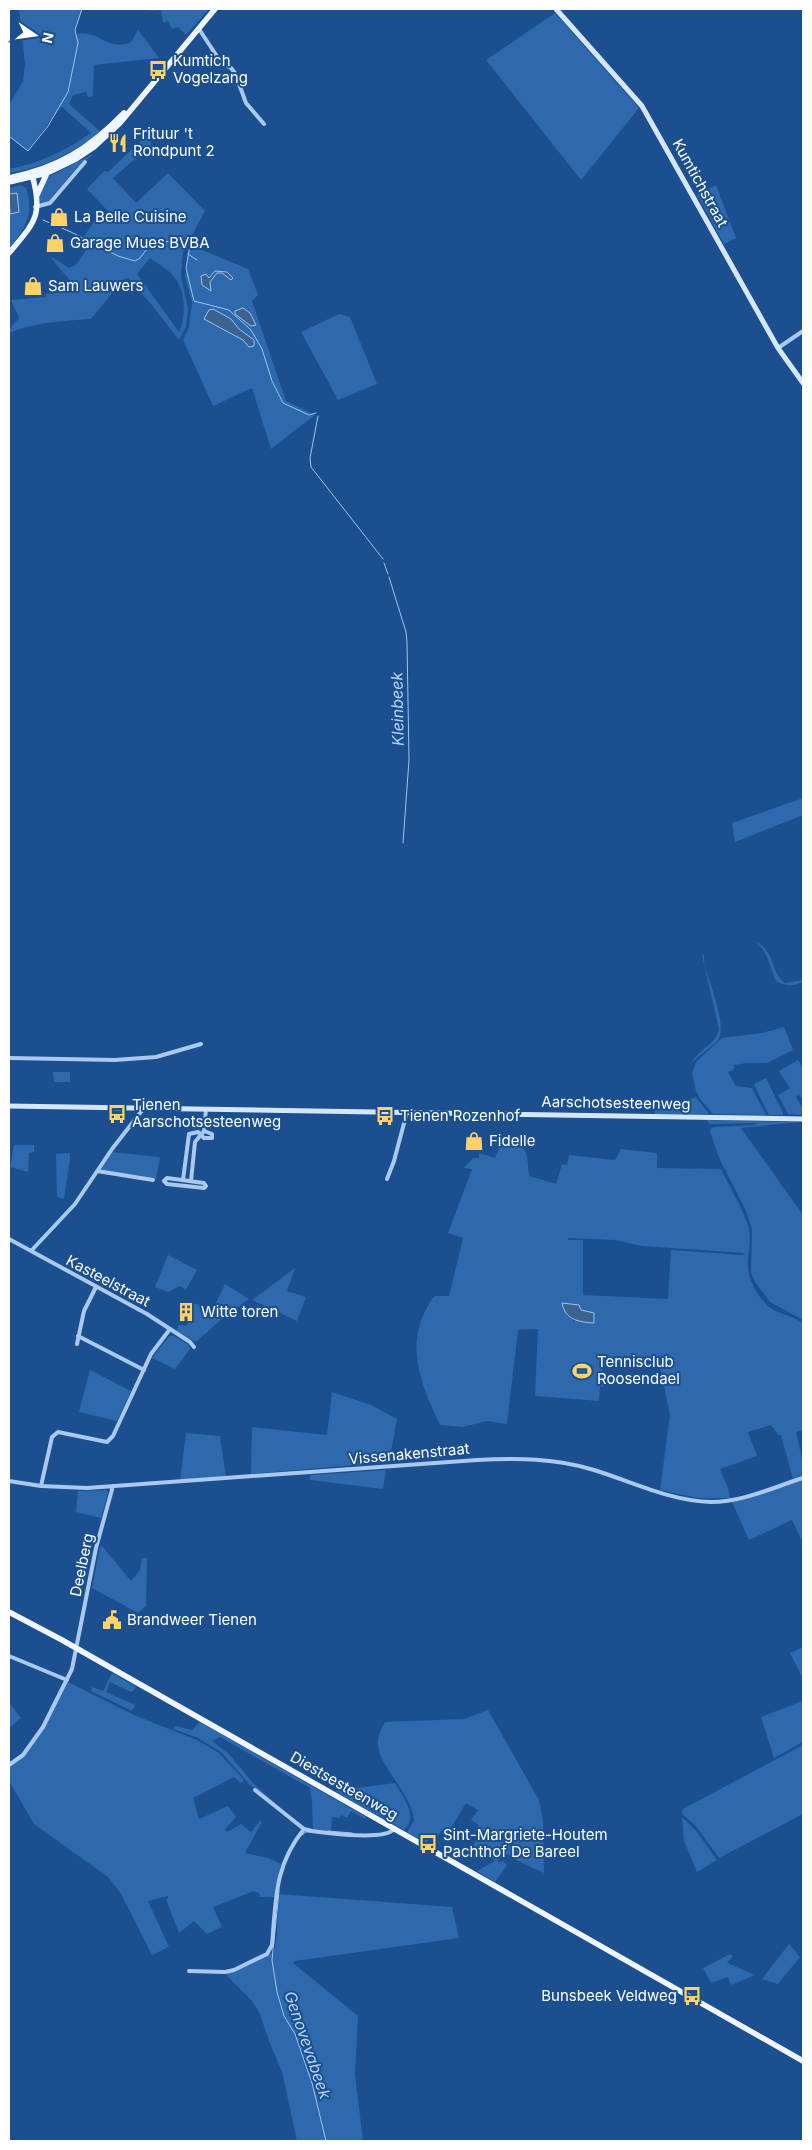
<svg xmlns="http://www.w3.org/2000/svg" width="812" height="2150" viewBox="0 0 812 2150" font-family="Inter,sans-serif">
<rect width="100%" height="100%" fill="#1b4f8f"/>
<!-- green -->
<path fill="#2e69ad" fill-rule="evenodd" d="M 19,9 L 82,9 L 75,30 L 75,35 C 97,27 108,53 131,42 L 138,30 L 159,58 L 94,65 L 93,96 L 88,97 L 86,92 L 73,95 L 69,104 L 101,132 C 70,154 46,167 9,173 L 9,169 C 40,163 65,151 91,133 L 61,106 L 28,151 L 9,137 L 9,105 L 23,81 L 25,64 Z
M 150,9 L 209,9 L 186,35 L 178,27 L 172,29 L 168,21 L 163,23 L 161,10 L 150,11 Z
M 555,13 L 639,108 L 581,180 L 486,60 Z
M 146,136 L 152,144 L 113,178 L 136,203 L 168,173 L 205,211 L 183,252 L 181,276 L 188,308 L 186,327 L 179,340 L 151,304 L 128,278 L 124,279 L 91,319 C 64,321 34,322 9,333 L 9,330 L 19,318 L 11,300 L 46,297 L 46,294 L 78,290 L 51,258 L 52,257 L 69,268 L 77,264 L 89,245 L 82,239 L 98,216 L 101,219 L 108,211 L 87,189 L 104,171 L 108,172 ZM 150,258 C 158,264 169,270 175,278 C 186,292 186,317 179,332 L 137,274 Z
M 91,155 L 94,155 L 82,162 L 48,202 L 42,203 L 40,202 L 40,192 L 48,177 Z
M 21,185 L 26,188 C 35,213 25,229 9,248 L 9,212 L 10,214 L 17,194 L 9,194 L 9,188 Z
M 716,185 L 736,238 L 724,244 L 697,195 Z
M 190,245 L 248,269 L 258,295 L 252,301 L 286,401 L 315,415 L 271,449 L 252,388 L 213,406 L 183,340 L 189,327 L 191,311 L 192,302 L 185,277 Z
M 339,314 L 350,317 L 377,384 L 338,400 L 301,332 Z
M 803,798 L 803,815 L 735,842 L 732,823 Z
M 755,941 C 776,951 769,971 785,983 L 803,980 L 803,982 C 792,986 787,987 776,981 C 769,965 769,953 755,941 Z
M 702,955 L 704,955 L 704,963 C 708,979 728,1026 718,1040 C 711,1049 699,1054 692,1063 C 698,1049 716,1045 719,1029 Z
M 784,1027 L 793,1050 L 767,1063 L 747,1063 L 734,1065 L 734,1070 L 728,1072 L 736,1086 L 752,1088 L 766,1115 L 713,1114 L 700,1099 L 696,1091 L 692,1074 L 696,1062 L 722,1038 L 762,1033 Z
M 798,1060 L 803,1068 L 803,1099 L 799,1095 L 796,1097 L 803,1109 L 803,1115 L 788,1114 L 778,1095 L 790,1088 L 779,1071 Z
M 53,1072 L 70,1072 L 70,1082 L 54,1082 Z
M 766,1078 L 783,1113 L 783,1115 L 769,1115 L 755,1087 L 754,1084 Z
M 696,1097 L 709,1114 L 655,1114 L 654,1111 Z
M 707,1120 L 799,1122 L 741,1128 L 803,1215 L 803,1320 L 770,1302 L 755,1282 L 751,1273 L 752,1230 L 746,1211 L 720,1160 L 710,1132 L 711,1128 L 715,1127 L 754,1125 L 757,1123 L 709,1124 Z
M 505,1135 C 528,1150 527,1149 529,1176 L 556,1184 L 562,1164 L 567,1165 L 569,1155 L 615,1160 L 621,1149 L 657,1153 L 657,1168 L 721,1169 C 730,1188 743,1208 749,1228 C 751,1238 749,1249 748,1259 C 746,1275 755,1293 766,1304 C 776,1315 793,1314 803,1324 L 803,1430 L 796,1432 L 803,1464 L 803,1475 L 793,1479 L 781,1435 L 778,1435 L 771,1425 L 748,1432 L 757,1456 L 720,1469 L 728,1488 L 730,1498 L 698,1498 L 660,1490 L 670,1415 L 658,1357 L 605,1357 L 605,1367 L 602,1368 L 604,1386 L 600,1387 L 599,1401 L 535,1396 L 538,1329 L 518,1330 L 507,1424 L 487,1421 L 463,1427 L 440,1425 C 420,1382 403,1343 432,1299 L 435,1296 L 449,1296 L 463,1238 L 448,1233 L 472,1169 L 464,1168 L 473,1158 L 479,1158 L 479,1153 L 495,1158 ZM 568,1238 L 615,1240 L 642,1246 L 744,1253 L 743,1255 L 671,1250 L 668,1299 L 583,1295 L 583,1240 L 568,1240 ZM 564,1309 L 591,1312 L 574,1321 L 566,1314 Z
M 14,1145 L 34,1145 L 34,1152 L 29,1153 L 28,1172 L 10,1167 Z
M 111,1152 L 160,1157 L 156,1179 L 99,1170 Z
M 70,1153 L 70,1159 L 64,1199 L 57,1197 L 56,1154 Z
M 168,1255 L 197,1270 L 186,1290 L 180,1286 L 168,1292 L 155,1287 Z
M 295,1268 L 287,1291 L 306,1297 L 297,1321 L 252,1300 Z
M 225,1284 L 249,1299 L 223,1318 L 196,1342 L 177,1331 L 178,1325 L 187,1326 L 193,1303 L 213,1309 Z
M 169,1336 L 174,1336 L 189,1345 L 190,1349 L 175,1369 L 152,1358 Z
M 90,1370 L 131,1391 L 117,1421 L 79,1412 Z
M 332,1392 L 371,1405 L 397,1419 L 389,1462 L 251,1474 L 252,1427 L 327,1435 Z
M 186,1433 L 220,1436 L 226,1477 L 180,1480 Z
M 386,1470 L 383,1489 L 310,1480 L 310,1475 Z
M 803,1480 L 803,1543 L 792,1520 L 749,1540 L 732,1502 Z
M 107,1490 L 108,1494 L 101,1518 L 76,1512 L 78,1491 Z
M 102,1546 L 131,1581 L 140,1570 L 142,1558 L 147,1558 L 146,1606 L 138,1613 L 92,1588 L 100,1547 Z
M 803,1647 L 803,1679 L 790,1653 Z
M 112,1673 L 136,1687 L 133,1691 L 131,1692 L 110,1682 L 106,1692 L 135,1705 L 132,1711 L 91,1691 L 92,1687 L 103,1691 Z
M 68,1682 L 134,1715 L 199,1741 L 219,1753 L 244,1780 L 241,1783 L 234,1777 L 193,1798 L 199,1819 L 228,1806 L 236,1817 L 225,1829 L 227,1832 L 241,1824 L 251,1832 L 260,1821 L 262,1822 L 245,1853 L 268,1858 L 281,1864 L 275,1897 L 260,1897 L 259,1893 L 254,1891 L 213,1907 L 222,1927 L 207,1934 L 194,1921 L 179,1933 L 166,1899 L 168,1898 L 168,1896 L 148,1901 L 169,1947 L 152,1955 L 120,1892 L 108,1877 L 34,1824 L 9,1781 L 9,1767 L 26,1754 L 38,1737 Z
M 803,1701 L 803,1742 L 774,1758 L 761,1717 Z
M 10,1704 L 21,1718 L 9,1728 L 9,1705 Z
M 488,1710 L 539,1800 L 543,1820 L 544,1873 L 518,1861 L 508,1854 L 497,1860 L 499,1863 L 503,1861 L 507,1865 L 495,1882 L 477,1871 L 495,1861 L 486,1853 L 473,1846 L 480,1833 L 475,1831 L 479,1825 L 471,1820 L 478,1810 L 466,1803 L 448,1833 L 442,1830 L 437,1837 L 431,1834 L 426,1843 L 407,1832 L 414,1821 C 412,1793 378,1766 378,1744 C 377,1736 382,1728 385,1722 L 464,1719 Z
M 200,1722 L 366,1817 L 365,1819 L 351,1811 L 347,1818 L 341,1815 L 339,1818 L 332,1817 L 331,1832 L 313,1830 L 312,1802 L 310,1788 L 220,1737 L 212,1741 L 228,1753 L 253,1783 L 283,1810 L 250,1785 L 221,1752 L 198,1738 L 173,1729 L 176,1726 L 192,1730 Z
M 803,1745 L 803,1814 L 719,1858 L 695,1825 L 681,1813 L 683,1809 Z
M 395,1783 C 403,1797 419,1817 404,1830 L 335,1791 Z
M 682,1817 L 698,1833 L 717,1860 L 697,1872 L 684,1841 Z
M 278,1894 L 452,1907 L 459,1938 L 295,1961 L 293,1963 L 358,2016 L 355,2074 L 363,2141 L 297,2141 L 282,2072 L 271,2046 L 259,2012 L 252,2001 L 227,1976 L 228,1973 L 274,1952 L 277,1934 Z
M 789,1944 L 800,1957 L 778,1984 L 762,1979 Z
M 730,1954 L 733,1956 L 727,1963 L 755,1975 L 731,1985 L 728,1977 L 711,1983 L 703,1968 Z"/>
<!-- water -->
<path fill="#3c6290" stroke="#9cc4f0" d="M 17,193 L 19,212 L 10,214 L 9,194 Z
M 215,271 L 227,272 L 233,278 L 231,280 L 222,273 L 217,273 L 210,282 L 211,291 L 202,285 L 201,276 L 206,274 L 209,278 Z
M 243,308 L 250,313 L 256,325 L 251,326 L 235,314 L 235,311 Z
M 213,309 L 231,319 L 239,329 L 254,340 L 254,346 L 249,347 L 243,340 L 204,319 L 209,310 Z
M 562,1303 L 579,1305 L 581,1310 L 594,1313 L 594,1323 C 579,1322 565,1320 562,1303 Z"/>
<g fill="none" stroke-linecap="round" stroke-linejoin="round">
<!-- stream -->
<path stroke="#9cc4f0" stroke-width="1" d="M 9,136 L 28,151 L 48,126 L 68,92 L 78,43 L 75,30 L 82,9
M 43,220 L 71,232 L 118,256 L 135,261 L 140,258 L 153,241 L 186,242
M 190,245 L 186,268 L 194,301 L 229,310 L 251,330 L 262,349 L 272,381 L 283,403 L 309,415 L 316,413
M 188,254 L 197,260
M 318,416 L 310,458 L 311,467 L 383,559
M 384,563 L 388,574
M 389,577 L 406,632 L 407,642 L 409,760 L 403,843
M 328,1831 L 352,1833
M 302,1835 L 306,1832 L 313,1832
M 279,1891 L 272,1960 L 277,1992 L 284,2016 L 295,2034 L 312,2083 L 326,2141"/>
<!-- street -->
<path stroke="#a9c9ee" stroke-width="4" d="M 199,29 L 220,61 L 231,68 L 235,73 L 246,103 L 264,124
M 35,207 L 50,203 L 85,162
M 778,348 L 803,331
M 9,1058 L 115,1060 L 156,1057 L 201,1044
M 97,1171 L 153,1180
M 167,1178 L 204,1183 L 206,1186 L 204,1188 L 167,1184 L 164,1181 Z
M 387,1179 L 394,1161 L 407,1112
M 183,1180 L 189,1134 L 198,1132 L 204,1138 L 212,1138 L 212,1134 L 204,1131
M 191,1181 L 195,1142 L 204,1131 L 206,1109
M 9,1239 L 147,1314 L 190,1342 L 194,1347
M 31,1251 L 75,1204 L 112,1149 L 144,1108
M 78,1336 L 144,1370
M 77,1344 L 84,1311 L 96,1287
M 9,1481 L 41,1486 L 87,1488 L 477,1460 C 517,1458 556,1458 594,1470 C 633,1482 670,1501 711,1502 C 743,1502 774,1487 803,1478
M 41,1486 L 52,1437 L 58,1432 L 107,1442 L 113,1436 L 151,1354 L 170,1329
M 9,1656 L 67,1680
M 9,1765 L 23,1755 L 43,1727 L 72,1669 L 96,1548 L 113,1486
M 255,1790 L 304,1829 L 312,1831 C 328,1833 384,1841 394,1829
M 189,1971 L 225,1972 L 234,1970 L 267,1954 L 272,1945 C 276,1900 274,1866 304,1829"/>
<!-- secondary -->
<path stroke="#d6e6fa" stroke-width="5" d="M 556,9 L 642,106 L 778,348 L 803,383
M 9,1106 L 803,1119"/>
<!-- primary -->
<path stroke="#f0f6ff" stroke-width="5.5" d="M 9,178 C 58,168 89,149 124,113
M 9,182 L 47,173 L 76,159 L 94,147 L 120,123 L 215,9
M 37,195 L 47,173
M 9,253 C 34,223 44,216 32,175
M 9,1612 L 62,1640 L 803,2061"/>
</g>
<!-- icons -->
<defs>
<g id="bus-bare" transform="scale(1.5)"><path d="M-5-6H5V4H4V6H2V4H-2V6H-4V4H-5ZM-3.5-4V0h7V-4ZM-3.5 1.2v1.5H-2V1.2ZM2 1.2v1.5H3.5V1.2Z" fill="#ffd166" stroke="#1b4f8f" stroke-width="2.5" paint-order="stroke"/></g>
<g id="restaurant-bare" transform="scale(1.5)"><path d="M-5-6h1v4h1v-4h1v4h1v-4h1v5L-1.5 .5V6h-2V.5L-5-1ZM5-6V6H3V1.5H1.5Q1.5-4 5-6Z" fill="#ffd166" stroke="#1b4f8f" stroke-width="2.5" paint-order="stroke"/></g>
<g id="shop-bare" transform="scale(1.5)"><path d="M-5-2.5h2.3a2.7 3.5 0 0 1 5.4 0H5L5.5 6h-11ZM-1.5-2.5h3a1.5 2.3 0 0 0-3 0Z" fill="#ffd166" stroke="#1b4f8f" stroke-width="2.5" paint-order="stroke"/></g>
<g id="building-bare" transform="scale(1.5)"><path d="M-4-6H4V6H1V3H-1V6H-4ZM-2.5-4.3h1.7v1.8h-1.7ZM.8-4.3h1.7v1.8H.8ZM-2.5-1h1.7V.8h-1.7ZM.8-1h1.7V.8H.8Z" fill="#ffd166" stroke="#1b4f8f" stroke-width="2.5" paint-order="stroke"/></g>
<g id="stadium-bare" transform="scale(1.5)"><path d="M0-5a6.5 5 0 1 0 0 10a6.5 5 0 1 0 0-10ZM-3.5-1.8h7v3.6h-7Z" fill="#ffd166" stroke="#1b4f8f" stroke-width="2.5" paint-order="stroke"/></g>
<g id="civic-bare" transform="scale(1.5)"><path d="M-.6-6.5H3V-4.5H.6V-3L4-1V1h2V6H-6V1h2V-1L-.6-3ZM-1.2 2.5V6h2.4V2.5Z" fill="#ffd166" stroke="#1b4f8f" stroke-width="2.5" paint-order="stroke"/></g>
</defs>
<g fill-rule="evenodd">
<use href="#bus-bare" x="158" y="70"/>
<use href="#restaurant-bare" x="118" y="143"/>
<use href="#shop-bare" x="59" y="217"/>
<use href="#shop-bare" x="55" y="243"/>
<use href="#shop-bare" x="33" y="286"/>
<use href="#bus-bare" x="117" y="1114"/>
<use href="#bus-bare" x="385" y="1116"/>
<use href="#shop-bare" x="474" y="1141"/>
<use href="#building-bare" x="186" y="1312"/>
<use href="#stadium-bare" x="582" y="1371"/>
<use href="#civic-bare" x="112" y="1620"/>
<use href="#bus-bare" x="428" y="1844"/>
<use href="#bus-bare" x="692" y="1996"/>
</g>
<g text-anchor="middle" stroke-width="4" stroke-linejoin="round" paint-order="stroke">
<!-- poi labels -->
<g font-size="15" fill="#fff" stroke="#1b4f8f" text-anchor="start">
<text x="173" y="66">Kumtich<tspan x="173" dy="17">Vogelzang</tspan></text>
<text x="133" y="139">Frituur 't<tspan x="133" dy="17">Rondpunt 2</tspan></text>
<text x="74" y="222">La Belle Cuisine</text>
<text x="70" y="248">Garage Mues BVBA</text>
<text x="48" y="291">Sam Lauwers</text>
<text x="132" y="1110">Tienen<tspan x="132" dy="17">Aarschotsesteenweg</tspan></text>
<text x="400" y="1121">Tienen Rozenhof</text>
<text x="489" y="1146">Fidelle</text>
<text x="201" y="1317">Witte toren</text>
<text x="597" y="1367">Tennisclub<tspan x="597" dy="17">Roosendael</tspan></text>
<text x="127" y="1625">Brandweer Tienen</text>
<text x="443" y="1840">Sint-Margriete-Houtem<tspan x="443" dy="17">Pachthof De Bareel</tspan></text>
<text x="677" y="2001" text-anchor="end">Bunsbeek Veldweg</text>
</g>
<!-- street labels -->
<g font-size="15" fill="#fff" stroke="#1b4f8f">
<text transform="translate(700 183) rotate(61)" y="5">Kumtichstraat</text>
<text transform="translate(616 1103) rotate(1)" y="5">Aarschotsesteenweg</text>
<text transform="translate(108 1281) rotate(28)" y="5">Kasteelstraat</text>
<text transform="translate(409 1454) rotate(-5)" y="5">Vissenakenstraat</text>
<text transform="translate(82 1565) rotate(-78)" y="5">Deelberg</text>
<text transform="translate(344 1786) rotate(30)" y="5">Diestsesteenweg</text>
</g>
<!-- water labels -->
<g font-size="16" font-style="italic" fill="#b5d3f5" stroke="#1b4f8f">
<text transform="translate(397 709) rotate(-91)" y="6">Kleinbeek</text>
<text transform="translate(308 2045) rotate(71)" y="6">Genovevabeek</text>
</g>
</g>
<!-- border -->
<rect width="812" height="2150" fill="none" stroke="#ffffff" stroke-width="20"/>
<!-- north arrow -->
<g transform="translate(35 35) rotate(103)" stroke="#1b4f8f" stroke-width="4" paint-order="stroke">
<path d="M0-4L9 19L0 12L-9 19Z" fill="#ffffff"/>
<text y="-8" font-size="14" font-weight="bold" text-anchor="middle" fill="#ffffff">N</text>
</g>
</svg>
